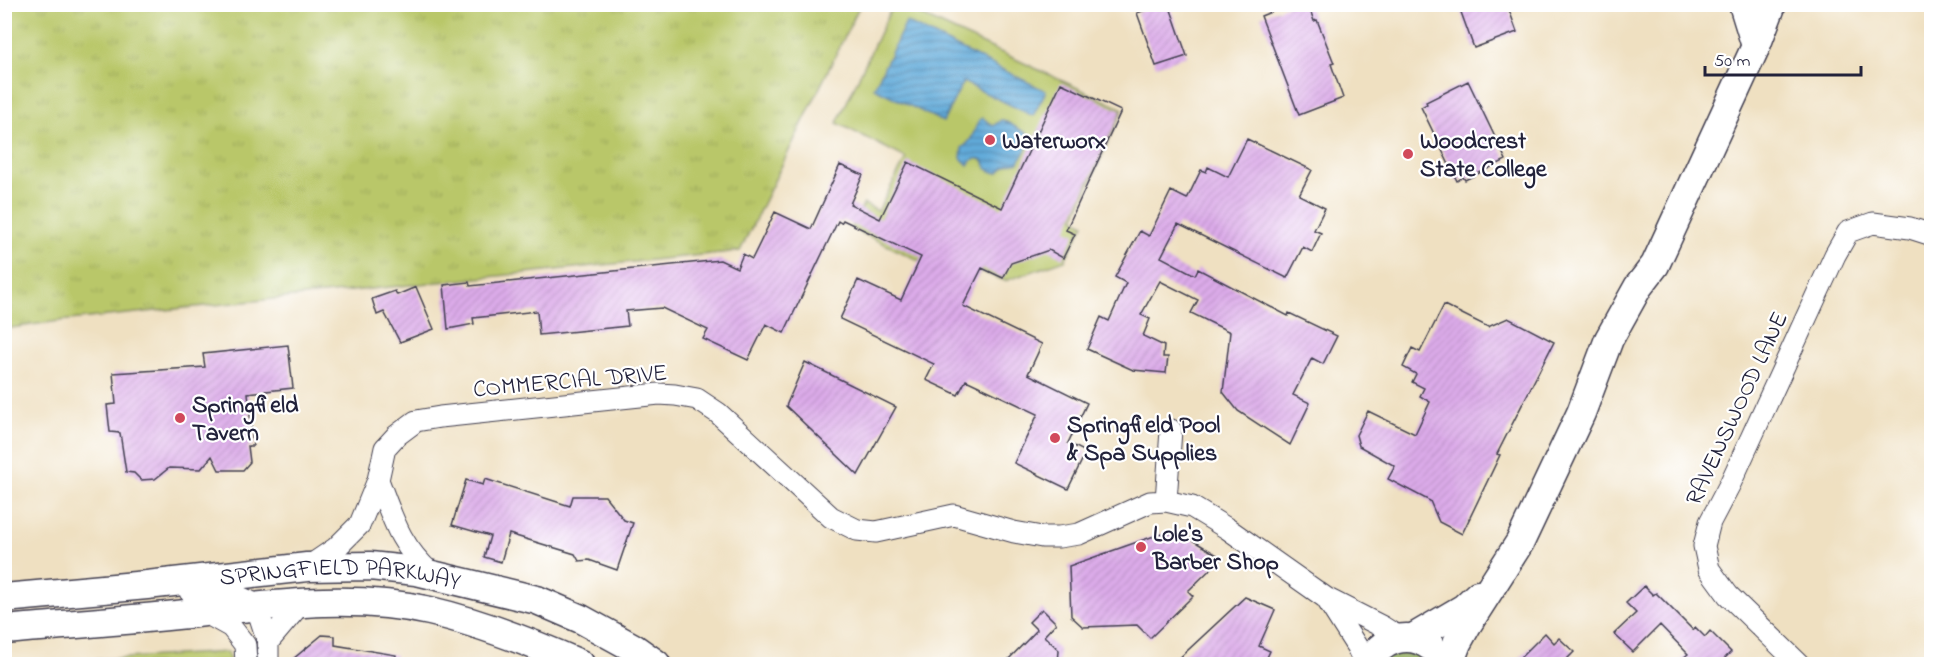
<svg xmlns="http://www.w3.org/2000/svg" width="1936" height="669" viewBox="0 0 1936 669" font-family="'Indie Flower',sans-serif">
<defs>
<pattern id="forest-firs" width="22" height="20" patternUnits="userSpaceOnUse" patternTransform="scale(1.5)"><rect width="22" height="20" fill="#92ac5d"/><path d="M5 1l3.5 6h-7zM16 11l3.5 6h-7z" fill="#778c4e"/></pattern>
<pattern id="park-tufts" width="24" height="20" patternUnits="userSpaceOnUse" patternTransform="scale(1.5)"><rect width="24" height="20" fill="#b9c769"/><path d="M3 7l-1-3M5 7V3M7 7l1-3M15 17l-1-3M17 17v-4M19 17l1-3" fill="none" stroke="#9fab5c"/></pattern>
<pattern id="water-rules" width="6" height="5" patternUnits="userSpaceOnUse" patternTransform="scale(1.5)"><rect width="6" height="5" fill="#61aad9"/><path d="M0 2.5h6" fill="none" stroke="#508ab1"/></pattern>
<pattern id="building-hatch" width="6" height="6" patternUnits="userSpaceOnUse" patternTransform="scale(1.5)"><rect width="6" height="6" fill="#dcabe9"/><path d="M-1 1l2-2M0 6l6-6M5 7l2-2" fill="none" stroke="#bc93c9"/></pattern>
</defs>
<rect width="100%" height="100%" fill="#fff"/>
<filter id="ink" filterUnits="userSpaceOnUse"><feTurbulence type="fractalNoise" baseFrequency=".0167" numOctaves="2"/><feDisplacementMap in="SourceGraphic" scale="12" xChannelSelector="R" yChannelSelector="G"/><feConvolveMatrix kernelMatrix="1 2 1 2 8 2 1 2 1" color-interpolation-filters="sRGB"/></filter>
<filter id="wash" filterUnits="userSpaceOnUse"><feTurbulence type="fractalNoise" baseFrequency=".008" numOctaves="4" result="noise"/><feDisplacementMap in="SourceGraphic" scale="24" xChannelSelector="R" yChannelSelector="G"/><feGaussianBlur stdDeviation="1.35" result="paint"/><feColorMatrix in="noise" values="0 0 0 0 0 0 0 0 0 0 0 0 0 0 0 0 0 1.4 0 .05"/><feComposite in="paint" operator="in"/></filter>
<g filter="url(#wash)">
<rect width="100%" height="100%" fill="#efe0c1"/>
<!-- forest -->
<path fill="url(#forest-firs)" stroke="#5a674c" stroke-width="1.5" d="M 1406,648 L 1429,660 L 1431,664 L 1381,664 L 1383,660 Z"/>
<!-- park -->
<path fill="url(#park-tufts)" stroke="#6e7452" stroke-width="1.5" d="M 5,4 L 860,4 L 860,5 L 740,251 L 59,321 L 5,329 Z
M 228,652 L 230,664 L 24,664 Z"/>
<!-- garden -->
<path fill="#b9c769" stroke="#6e7452" stroke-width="1.5" d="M 893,5 L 899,5 L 1123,109 L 1074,218 L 1084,224 L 1065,260 L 1005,281 L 980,271 L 972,286 L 851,228 L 864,204 L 878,211 L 906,158 L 837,123 Z"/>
<!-- water -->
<path fill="url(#water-rules)" stroke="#42668a" stroke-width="1.5" d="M 906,22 L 1046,91 L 1033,116 L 963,82 L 943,122 L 874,88 Z
M 983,118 L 993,126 L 1001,120 L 1003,120 L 1028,134 L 1030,142 L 1019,162 C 1016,163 1012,163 1009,164 C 997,168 1004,178 987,169 L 983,160 C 976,157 972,159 968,165 L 961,158 L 962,148 C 974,140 973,131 979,120 Z"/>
<g id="blocks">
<!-- building -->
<path fill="url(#building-hatch)" d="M 1162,4 L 1169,4 L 1187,56 L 1156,66 L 1137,13 Z
M 1291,4 L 1308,4 L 1314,21 L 1317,20 L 1334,63 L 1331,64 L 1343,98 L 1299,115 L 1261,16 Z
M 1458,4 L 1507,4 L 1517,32 L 1474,48 Z
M 1468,81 L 1506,160 L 1465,180 L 1463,177 L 1457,181 L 1421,107 L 1427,104 L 1426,102 Z
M 1061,83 L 1121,111 L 1066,230 L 1075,234 L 1063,258 L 1049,250 L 1011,263 L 1003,278 L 982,268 L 963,306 L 1042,344 L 1028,374 L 1087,403 L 1068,443 L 1086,452 L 1068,489 L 1014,463 L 1038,414 L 966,380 L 958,395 L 926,380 L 934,364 L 840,319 L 858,280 L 901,300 L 921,257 L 843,220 L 841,223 L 838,221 L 784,333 L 766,324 L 748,360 L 703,339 L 708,330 L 662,308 L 626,311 L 628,326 L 539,335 L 537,311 L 473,318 L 474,324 L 448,329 L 444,285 L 469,282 L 470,286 L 720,260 L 737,268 L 743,254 L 752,259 L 775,212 L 811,229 L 840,165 L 863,175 L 850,204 L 880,219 L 908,162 L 1002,208 Z
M 1247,139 L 1312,170 L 1299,195 L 1325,208 L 1314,230 L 1321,233 L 1312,252 L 1303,247 L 1287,278 L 1178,224 L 1161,257 L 1195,275 L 1198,269 L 1288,316 L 1289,313 L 1337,336 L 1323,364 L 1312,358 L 1293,395 L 1310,403 L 1290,445 L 1238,411 L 1223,392 L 1230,332 L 1191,313 L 1198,300 L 1160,281 L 1141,315 L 1150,319 L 1143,336 L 1164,346 L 1163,357 L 1168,357 L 1166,373 L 1133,370 L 1087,349 L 1101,317 L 1109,321 L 1126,283 L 1115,277 L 1140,231 L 1149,236 L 1171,191 L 1187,199 L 1201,170 L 1206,172 L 1208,167 L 1228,177 Z
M 416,287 L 434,329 L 400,342 L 384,312 L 377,315 L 372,299 L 395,291 L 397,295 Z
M 1444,305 L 1488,327 L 1508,318 L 1554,342 L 1497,454 L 1500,455 L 1462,534 L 1439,522 L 1430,501 L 1388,479 L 1395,466 L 1359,446 L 1356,435 L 1368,411 L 1415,434 L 1430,402 L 1420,396 L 1424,388 L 1412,382 L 1416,374 L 1403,367 L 1412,348 L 1420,352 Z
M 288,345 L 293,388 L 248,393 L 253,446 L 248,446 L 250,462 L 243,470 L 219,470 L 212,456 L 201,469 L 169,468 L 155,479 L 141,480 L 134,473 L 126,472 L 120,433 L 110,432 L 107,405 L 116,404 L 113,373 L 205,367 L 203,354 Z
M 805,362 L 896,407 L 858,475 L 786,406 Z
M 485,479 L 570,506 L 573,496 L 605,496 L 624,520 L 633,523 L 617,570 L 589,560 L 579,561 L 575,554 L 509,534 L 501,562 L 484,557 L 490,536 L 452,525 L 466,480 L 483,485 Z
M 1179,532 L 1222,558 L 1188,591 L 1193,596 L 1150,638 L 1137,625 L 1083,627 L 1071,616 L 1069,566 L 1157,535 Z
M 1644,586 L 1653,595 L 1656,593 L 1693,630 L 1695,627 L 1705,637 L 1710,631 L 1731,652 L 1719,664 L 1676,664 L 1688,654 L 1660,625 L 1633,652 L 1614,634 L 1636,613 L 1626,603 Z
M 1245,597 L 1275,610 L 1259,646 L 1270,651 L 1264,664 L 1173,664 Z
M 1042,609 L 1056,623 L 1044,636 L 1059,650 L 1058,664 L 1004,664 L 1037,630 L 1029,622 Z
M 1545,633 L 1554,643 L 1559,638 L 1574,652 L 1562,664 L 1514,664 Z
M 322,635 L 335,636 L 335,645 L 396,655 L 395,664 L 287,664 Z"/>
</g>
</g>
<g filter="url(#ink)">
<use href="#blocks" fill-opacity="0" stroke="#413e4f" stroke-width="1.5"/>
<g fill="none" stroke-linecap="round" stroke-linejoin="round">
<!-- street casing -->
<g stroke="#413e4f" stroke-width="23">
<path id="street" d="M 378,480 C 393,519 400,546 432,574
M 1166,501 L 1171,430
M 308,567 L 336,548 L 360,524 L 378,480 L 385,448 L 396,436 L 416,421 L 440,417 L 659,394 L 675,395 L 697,399 L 718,413 L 831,517 L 857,530 L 876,532 L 954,515 L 1014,532 L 1042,537 L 1059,537 L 1079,534 L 1150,502 L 1166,501 L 1192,507 L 1228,529 L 1326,598 L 1381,626 L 1400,638
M 190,592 C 215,589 235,592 256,605 L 268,642 L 268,664
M 1326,598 L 1357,647 L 1365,664
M 204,612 L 231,627 L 245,645 L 246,664
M 268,642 L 301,603
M 1799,664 L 1728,595 L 1709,569 L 1704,546 L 1710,522 L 1730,484 L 1835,255 L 1848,232 L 1873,223 L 1910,228 L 1932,235"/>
</g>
<!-- secondary casing -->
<g stroke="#413e4f" stroke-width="31">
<g id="secondary">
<path d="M 1743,4 L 1756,46"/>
<path id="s1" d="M 4,598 L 147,585 L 307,567 L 370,566 L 416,571 L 537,600 L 581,619 L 632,647 L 656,664"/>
<path d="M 4,630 C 71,624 138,620 204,612 C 278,604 356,594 430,611 C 482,623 532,643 580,664"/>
<path d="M 1413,638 L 1464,608 L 1478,595"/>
<path d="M 1370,664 C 1378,639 1409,630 1430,646"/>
<path d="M 1449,664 L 1457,643 L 1467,625 L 1520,542 L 1581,413 L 1609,339 L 1638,287 L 1655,265 L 1756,46 L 1772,4"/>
</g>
</g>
<!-- street -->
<use href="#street" stroke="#fff" stroke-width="21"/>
<!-- secondary -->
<use href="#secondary" stroke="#fff" stroke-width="28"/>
</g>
</g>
<!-- markers -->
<g fill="#d1495b" stroke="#fff" stroke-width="2">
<circle cx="990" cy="140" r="6"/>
<circle cx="1408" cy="154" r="6"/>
<circle cx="180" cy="418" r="6"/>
<circle cx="1055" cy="438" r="6"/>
<circle cx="1141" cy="547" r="6"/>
</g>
<g text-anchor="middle" stroke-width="4.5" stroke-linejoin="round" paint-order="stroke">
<!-- poi labels -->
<g font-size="24" font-weight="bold" fill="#22223b" stroke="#fff" text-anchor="start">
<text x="1002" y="148">Waterworx</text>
<text x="1420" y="148">Woodcrest<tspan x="1420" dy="28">State College</tspan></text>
<text x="192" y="412">Springfield<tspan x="192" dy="28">Tavern</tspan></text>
<text x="1067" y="432">Springfield Pool<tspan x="1067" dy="28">&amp; Spa Supplies</tspan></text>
<text x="1153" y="541">Lole's<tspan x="1153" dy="28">Barber Shop</tspan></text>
</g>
<!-- street labels -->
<g font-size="24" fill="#22223b" stroke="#fff">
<text transform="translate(570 380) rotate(-5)" y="8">COMMERCIAL DRIVE</text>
<text transform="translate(1736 408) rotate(-65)" y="8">RAVENSWOOD LANE</text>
<text dy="8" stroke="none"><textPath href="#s1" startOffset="338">SPRINGFIELD PARKWAY</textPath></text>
</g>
</g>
<!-- margin -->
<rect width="1936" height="669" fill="none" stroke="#fff" stroke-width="24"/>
<!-- scale -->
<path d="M1705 66v9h156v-9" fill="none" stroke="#22223b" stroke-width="3"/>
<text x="1714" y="66" font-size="18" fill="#22223b" stroke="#ffffff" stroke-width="4.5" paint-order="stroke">50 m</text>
</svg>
